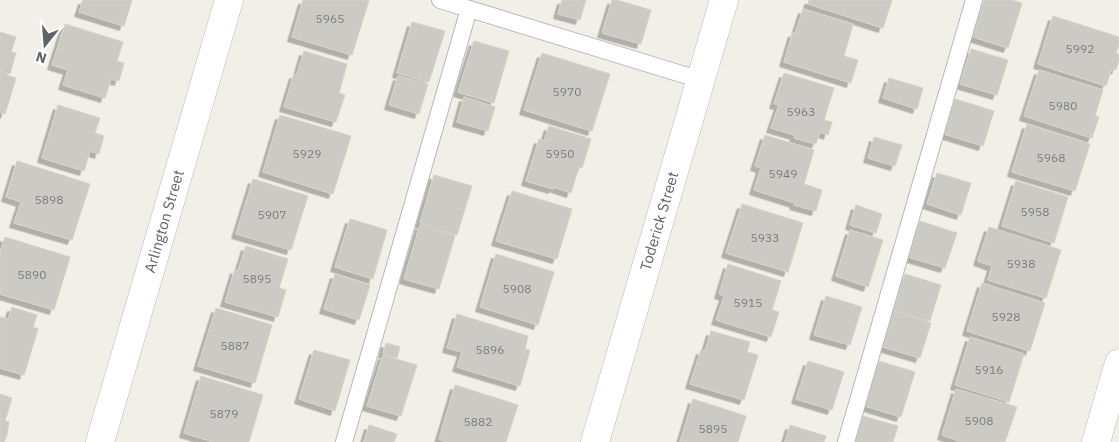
<svg xmlns="http://www.w3.org/2000/svg" width="1119" height="442" viewBox="0 0 1119 442" font-family="'IBM Plex Sans',sans-serif">
<defs>
<filter id="shadow"><feDropShadow dx="-4.5" dy="4.5" stdDeviation="0" flood-color="#0004"/></filter>
</defs>
<rect width="100%" height="100%" fill="#f1efe8"/>
<!-- building -->
<path fill="#cccac5" stroke="#d6d1c6" filter="url(#shadow)" d="M 83,0 L 132,0 L 124,26 L 79,12 Z
M 303,0 L 369,0 L 352,55 L 292,37 Z
M 562,0 L 586,0 L 580,20 L 558,14 Z
M 612,0 L 617,0 L 651,10 L 641,44 L 602,33 Z
M 809,0 L 892,0 L 883,28 L 808,4 Z
M 984,0 L 1011,0 L 1022,3 L 1008,48 L 973,37 Z
M 803,9 L 853,24 L 844,56 L 858,60 L 851,83 L 784,62 L 793,32 L 795,34 Z
M 1053,16 L 1119,37 L 1119,45 L 1116,53 L 1119,54 L 1119,59 L 1116,70 L 1112,68 L 1106,86 L 1038,64 Z
M 412,22 L 445,31 L 429,82 L 397,73 Z
M 65,24 L 123,42 L 117,61 L 124,63 L 119,81 L 111,79 L 105,98 L 63,85 L 68,70 L 52,65 Z
M 0,32 L 16,37 L 11,52 L 16,53 L 10,74 L 0,71 Z
M 474,41 L 509,51 L 494,103 L 458,92 Z
M 971,49 L 1008,60 L 997,95 L 960,84 Z
M 304,51 L 347,64 L 339,93 L 345,95 L 336,122 L 284,107 L 294,74 L 297,75 Z
M 542,53 L 610,74 L 592,131 L 524,110 Z
M 1039,70 L 1103,90 L 1095,116 L 1099,117 L 1092,138 L 1024,116 Z
M 0,73 L 16,78 L 5,114 L 0,112 Z
M 784,73 L 834,88 L 824,120 L 832,122 L 828,135 L 820,132 L 816,144 L 794,138 L 795,135 L 771,128 L 779,105 L 774,104 Z
M 398,76 L 428,84 L 419,114 L 389,105 Z
M 889,78 L 923,88 L 917,109 L 883,98 Z
M 464,97 L 495,107 L 488,131 L 457,122 Z
M 955,99 L 994,111 L 983,146 L 944,134 Z
M 58,105 L 100,118 L 95,133 L 104,136 L 99,154 L 90,151 L 84,171 L 42,158 Z
M 280,115 L 351,136 L 333,194 L 263,172 Z
M 1027,124 L 1090,144 L 1075,191 L 1012,172 Z
M 549,126 L 591,139 L 582,168 L 579,167 L 571,193 L 553,187 L 553,189 L 526,181 L 539,139 L 544,141 Z
M 765,135 L 814,150 L 804,184 L 822,190 L 816,211 L 794,205 L 795,203 L 754,190 L 761,168 L 755,166 Z
M 874,137 L 902,145 L 895,166 L 868,158 Z
M 17,161 L 90,184 L 72,240 L 14,223 L 21,202 L 6,197 Z
M 937,173 L 971,183 L 961,215 L 927,204 Z
M 434,175 L 472,186 L 457,235 L 420,223 Z
M 253,179 L 308,196 L 291,250 L 236,234 Z
M 1016,181 L 1068,197 L 1054,243 L 1002,226 Z
M 512,191 L 572,209 L 557,259 L 496,241 Z
M 742,204 L 803,223 L 788,272 L 726,253 Z
M 856,205 L 882,214 L 876,233 L 850,225 Z
M 350,219 L 387,230 L 373,279 L 335,267 Z
M 920,221 L 957,233 L 945,268 L 908,257 Z
M 420,225 L 455,236 L 439,289 L 404,279 Z
M 989,227 L 1061,250 L 1046,298 L 988,280 L 992,266 L 978,261 Z
M 850,230 L 883,240 L 868,287 L 836,276 Z
M 5,237 L 70,257 L 54,310 L 0,294 L 0,252 Z
M 246,246 L 288,259 L 279,288 L 286,290 L 278,317 L 225,302 L 235,269 L 238,271 Z
M 496,254 L 554,272 L 538,325 L 480,307 Z
M 728,264 L 781,281 L 772,310 L 779,312 L 771,337 L 716,320 L 724,296 L 719,294 Z
M 335,274 L 370,285 L 359,320 L 324,309 Z
M 905,274 L 941,285 L 930,321 L 894,310 Z
M 982,283 L 1045,303 L 1030,351 L 967,331 Z
M 826,296 L 862,307 L 850,345 L 814,335 Z
M 12,307 L 37,315 L 33,327 L 38,329 L 24,375 L 0,368 L 0,317 L 8,319 Z
M 216,308 L 272,325 L 255,383 L 198,366 Z
M 894,311 L 931,323 L 920,358 L 883,347 Z
M 457,314 L 528,336 L 525,349 L 530,350 L 520,386 L 457,367 L 462,352 L 447,348 Z
M 711,331 L 750,342 L 747,352 L 758,355 L 744,400 L 690,384 L 701,350 L 705,351 Z
M 970,337 L 1024,354 L 1009,402 L 955,385 Z
M 386,343 L 400,347 L 397,358 L 383,353 Z
M 314,350 L 350,360 L 335,411 L 299,399 Z
M 383,355 L 417,365 L 401,416 L 367,406 Z
M 808,361 L 844,372 L 832,410 L 796,399 Z
M 879,361 L 915,372 L 901,417 L 865,406 Z
M 201,376 L 263,395 L 249,442 L 214,442 L 184,433 Z
M 455,385 L 518,405 L 506,442 L 447,442 L 439,439 Z
M 956,389 L 1017,407 L 1005,442 L 962,442 L 942,435 Z
M 0,394 L 12,398 L 5,421 L 9,422 L 7,435 L 4,442 L 0,442 Z
M 693,399 L 746,416 L 738,442 L 680,442 Z
M 863,416 L 898,426 L 893,442 L 855,442 Z
M 369,425 L 397,434 L 394,442 L 364,442 Z
M 790,425 L 826,436 L 824,442 L 785,442 Z"/>
<g fill="none" stroke-linecap="round" stroke-linejoin="round">
<!-- service casing -->
<g stroke="#b5b8bc" stroke-width="18">
<path id="service" d="M 440,0 L 701,80
M 344,442 L 469,9
M 846,442 L 974,0"/>
</g>
<!-- minor casing -->
<g stroke="#b5b8bc" stroke-width="29">
<g id="minor">
<path id="s1" d="M 100,442 L 229,0"/>
<path id="s2" d="M 595,442 L 724,0"/>
<path d="M 1096,442 L 1119,363"/>
</g>
</g>
<!-- service -->
<use href="#service" stroke="#fff" stroke-width="16"/>
<!-- minor -->
<use href="#minor" stroke="#fff" stroke-width="28"/>
</g>
<g text-anchor="middle" stroke-width="5" stroke-linejoin="round" paint-order="stroke">
<!-- number labels -->
<g font-size="12" fill="#7a7d7f">
<text x="330" y="23">5965</text>
<text x="1080" y="53">5992</text>
<text x="567" y="96">5970</text>
<text x="1063" y="110">5980</text>
<text x="801" y="116">5963</text>
<text x="307" y="158">5929</text>
<text x="560" y="158">5950</text>
<text x="1051" y="162">5968</text>
<text x="783" y="178">5949</text>
<text x="49" y="204">5898</text>
<text x="1035" y="216">5958</text>
<text x="272" y="219">5907</text>
<text x="765" y="242">5933</text>
<text x="1021" y="268">5938</text>
<text x="32" y="279">5890</text>
<text x="257" y="283">5895</text>
<text x="517" y="293">5908</text>
<text x="748" y="307">5915</text>
<text x="1006" y="321">5928</text>
<text x="235" y="350">5887</text>
<text x="490" y="354">5896</text>
<text x="989" y="374">5916</text>
<text x="224" y="418">5879</text>
<text x="979" y="425">5908</text>
<text x="478" y="426">5882</text>
<text x="713" y="433">5895</text>
</g>
<!-- street labels -->
<g font-size="15" fill="#5f6368" stroke="#fff">
<text dy="5" stroke="none"><textPath href="#s1" startOffset="230">Arlington Street</textPath></text>
<text dy="5" stroke="none"><textPath href="#s2" startOffset="230">Toderick Street</textPath></text>
</g>
</g>
<!-- north arrow -->
<g transform="translate(45 45) rotate(197)" stroke="#ffffff" stroke-width="4" paint-order="stroke">
<path d="M0-4L9 19L0 12L-9 19Z" fill="#5f6368"/>
<text y="-8" font-size="14" font-weight="bold" text-anchor="middle" fill="#5f6368">N</text>
</g>
</svg>
